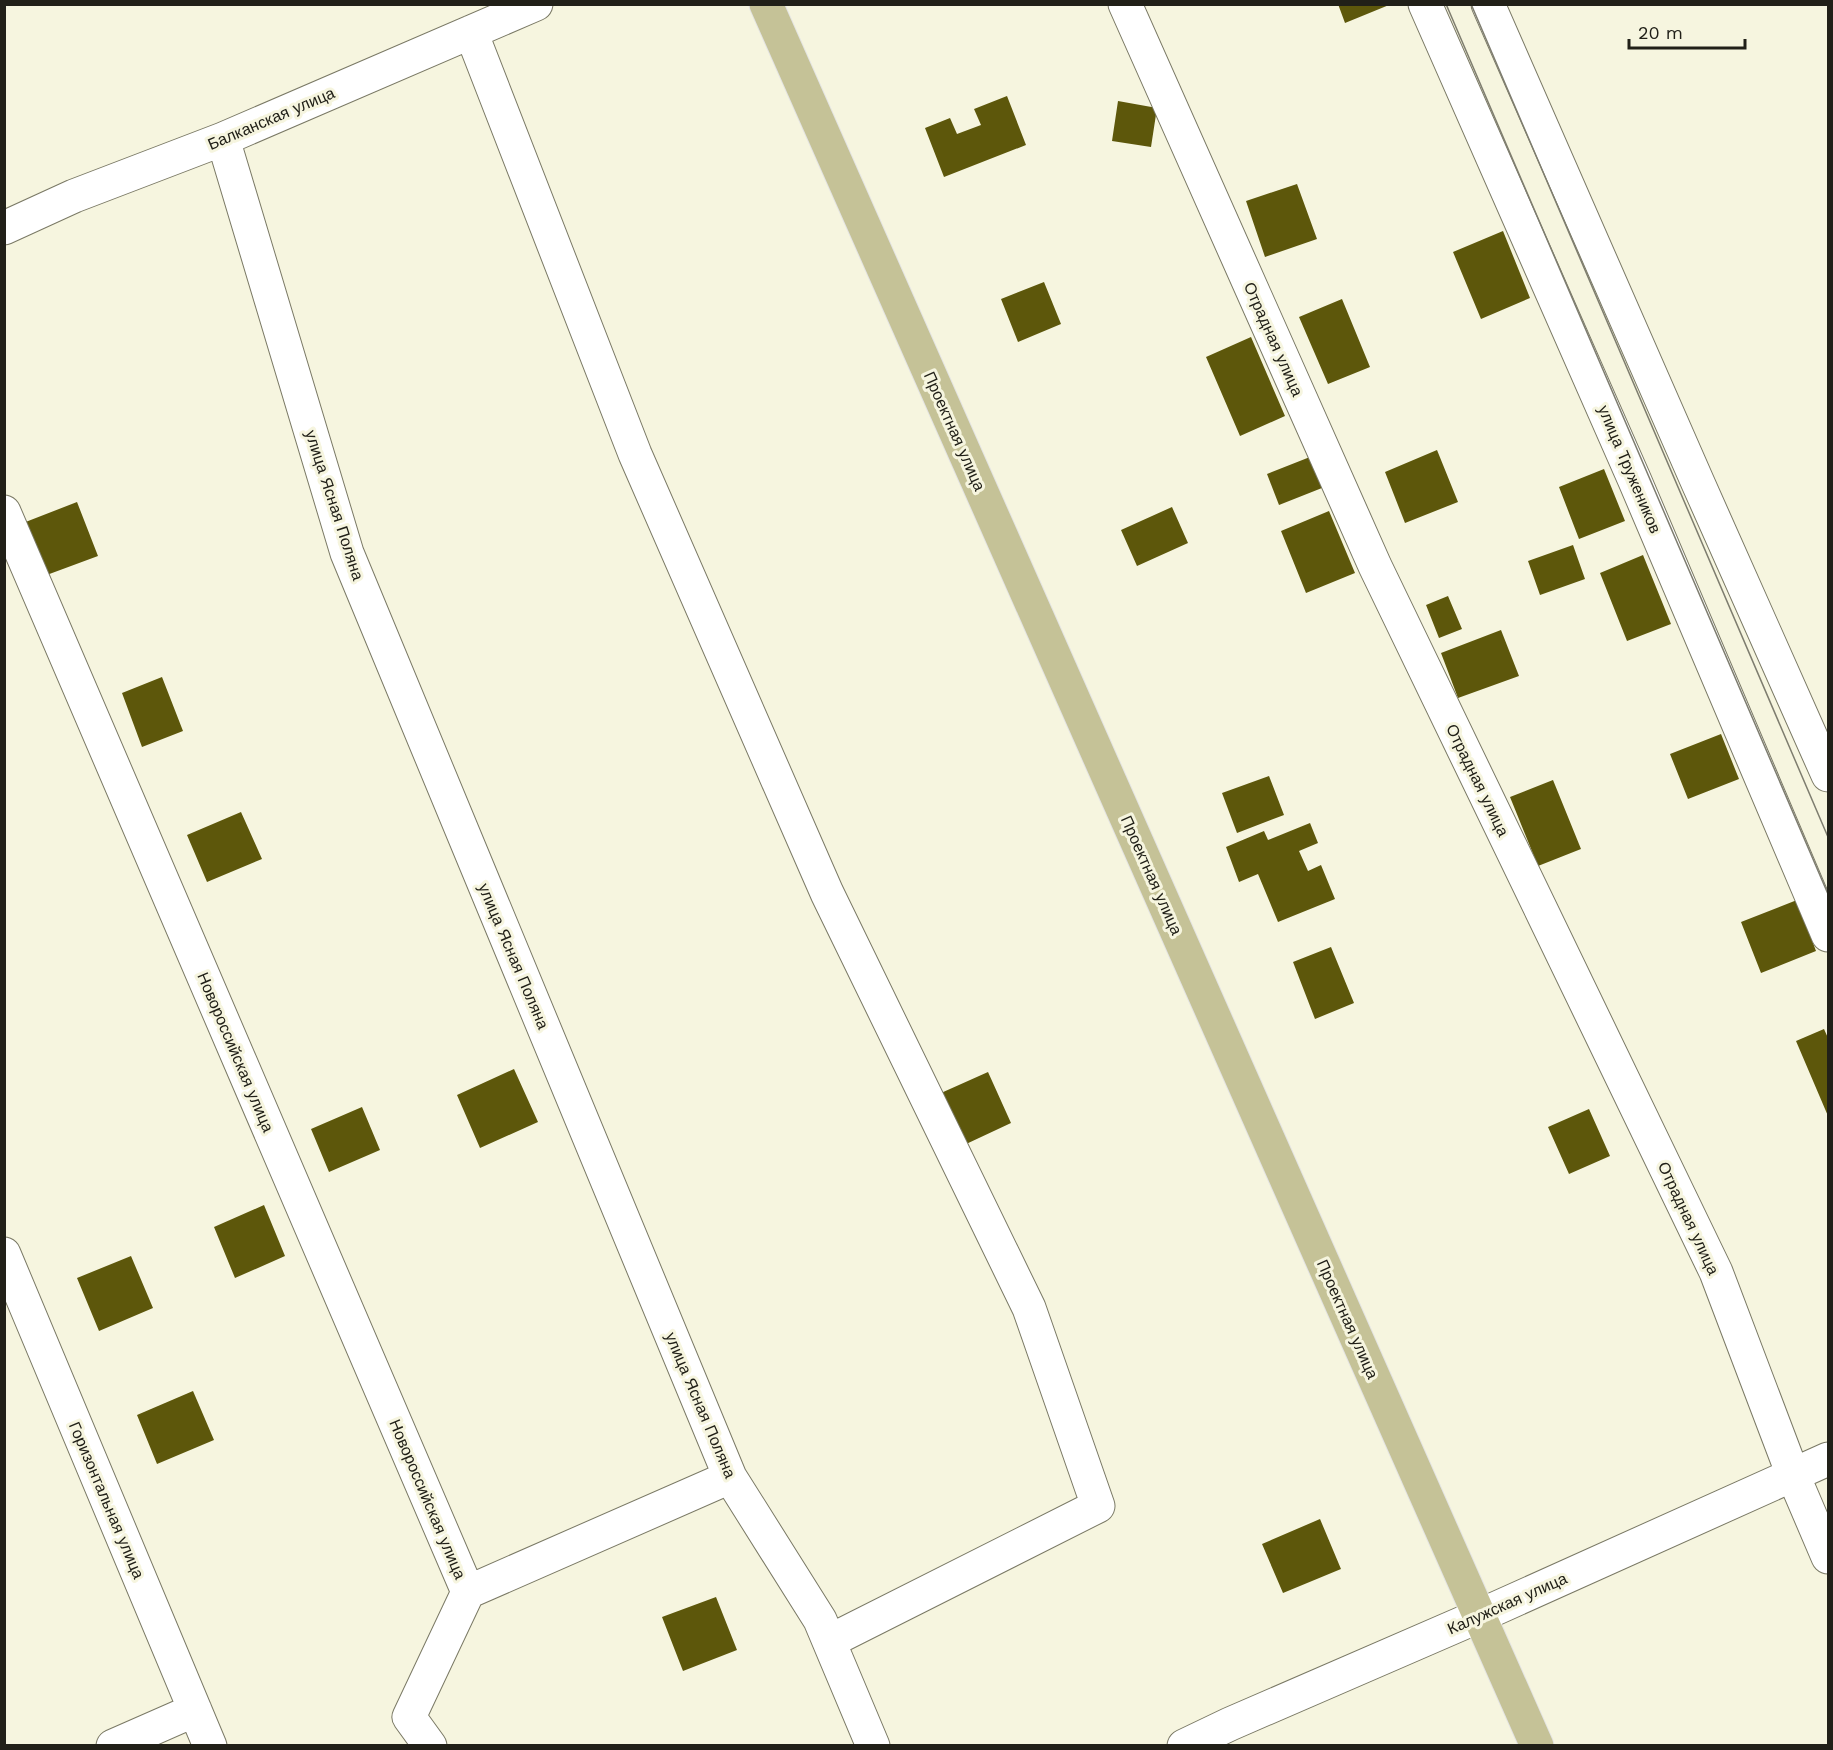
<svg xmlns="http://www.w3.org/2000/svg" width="1833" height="1750" viewBox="0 0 1833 1750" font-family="'Work Sans',sans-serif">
<rect width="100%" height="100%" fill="#f6f5df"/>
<!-- building -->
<path fill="#5d570b" d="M 1338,4 L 1389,4 L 1389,5 L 1345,23 Z
M 1007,96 L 1026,145 L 944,177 L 925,128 L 950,118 L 957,134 L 981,125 L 974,109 Z
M 1118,101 L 1157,108 L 1151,147 L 1112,141 Z
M 1297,184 L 1317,239 L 1265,257 L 1246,201 Z
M 1503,231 L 1530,298 L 1481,319 L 1453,252 Z
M 1044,282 L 1061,324 L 1018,342 L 1001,299 Z
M 1342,299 L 1370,367 L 1328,384 L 1299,317 Z
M 1251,337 L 1285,416 L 1240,436 L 1206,357 Z
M 1437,450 L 1458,502 L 1405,523 L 1385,472 Z
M 1315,455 L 1327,486 L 1279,505 L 1267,474 Z
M 1604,469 L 1625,521 L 1579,539 L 1559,487 Z
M 77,502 L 98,556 L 44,576 L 23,523 Z
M 1172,507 L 1188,543 L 1137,566 L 1121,530 Z
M 1329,511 L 1355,573 L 1306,593 L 1281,531 Z
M 1573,545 L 1585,579 L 1540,595 L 1528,561 Z
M 1643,555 L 1671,624 L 1627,641 L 1600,573 Z
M 1448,596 L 1462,629 L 1439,638 L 1426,605 Z
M 1501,630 L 1519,676 L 1458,698 L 1441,653 Z
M 162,677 L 183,731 L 142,747 L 122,693 Z
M 1721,734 L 1739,779 L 1688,799 L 1670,754 Z
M 1269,776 L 1284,815 L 1237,833 L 1222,793 Z
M 1553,780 L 1581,849 L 1538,866 L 1510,797 Z
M 241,812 L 262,859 L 207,882 L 187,835 Z
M 1310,823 L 1318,843 L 1299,851 L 1308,871 L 1321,865 L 1335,899 L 1278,922 L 1258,874 L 1239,882 L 1226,847 L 1264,831 L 1268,840 Z
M 1797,900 L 1816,951 L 1761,973 L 1741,922 Z
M 1331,947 L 1354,1003 L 1315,1019 L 1293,962 Z
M 1824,1029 L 1828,1038 L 1828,1116 L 1796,1041 Z
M 514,1069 L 538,1122 L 480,1148 L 457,1095 Z
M 988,1072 L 1011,1123 L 964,1145 L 941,1093 Z
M 362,1107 L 380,1150 L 329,1172 L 311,1129 Z
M 1589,1109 L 1610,1156 L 1569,1174 L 1548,1127 Z
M 264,1205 L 285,1256 L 235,1278 L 214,1227 Z
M 131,1256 L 153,1308 L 99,1331 L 77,1278 Z
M 193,1391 L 214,1440 L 157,1464 L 137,1415 Z
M 1320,1519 L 1341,1569 L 1283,1593 L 1262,1544 Z
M 716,1597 L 737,1650 L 683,1671 L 662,1617 Z"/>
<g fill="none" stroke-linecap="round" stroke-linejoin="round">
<!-- minor casing -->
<g stroke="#7a7965" stroke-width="35">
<path id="minor" d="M 1125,4 L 1375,566 L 1716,1272 L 1793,1475 L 1828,1557
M 1425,4 L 1635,481 L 1828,935
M 1488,4 L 1698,483 L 1828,775
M 471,32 L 635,454 L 827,893 L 1029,1308 L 1098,1506 L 830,1641
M 223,139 L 347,553 L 730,1477 L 820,1620 L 873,1746
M 4,228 L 74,196 L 223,139 L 536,4
M 4,512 L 468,1592
M 4,1254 L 210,1746
M 113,1746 L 195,1710
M 430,1746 L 409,1717 L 468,1592 L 730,1477
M 1184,1746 L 1230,1724 L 1479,1616 L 1828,1459"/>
</g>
<!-- major casing -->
<g stroke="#e4e4e3" stroke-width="35">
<path id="major" d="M 766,4 L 1537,1746"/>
</g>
<!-- minor -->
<use href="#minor" stroke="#fff" stroke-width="33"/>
<!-- major -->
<use href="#major" stroke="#c5c297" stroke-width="33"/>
<!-- tram -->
<path stroke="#7e7d6f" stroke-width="1.5" d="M 1446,4 L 1828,894
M 1471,4 L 1828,837"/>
</g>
<g text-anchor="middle" stroke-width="6" stroke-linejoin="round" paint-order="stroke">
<!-- street labels -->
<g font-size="16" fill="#212018" stroke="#f6f5df">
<text transform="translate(271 118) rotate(-23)" y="6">Балканская улица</text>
<text transform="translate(1274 339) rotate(66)" y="6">Отрадная улица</text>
<text transform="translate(955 431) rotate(66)" y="6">Проектная улица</text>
<text transform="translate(1630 469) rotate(67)" y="6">улица Тружеников</text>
<text transform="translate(335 505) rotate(72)" y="6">улица Ясная Поляна</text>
<text transform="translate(1478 780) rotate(64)" y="6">Отрадная улица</text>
<text transform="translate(1152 875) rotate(66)" y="6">Проектная улица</text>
<text transform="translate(514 956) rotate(67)" y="6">улица Ясная Поляна</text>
<text transform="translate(236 1052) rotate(67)" y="6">Новороссийская улица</text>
<text transform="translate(1689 1218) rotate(65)" y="6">Отрадная улица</text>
<text transform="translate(1348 1319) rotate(66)" y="6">Проектная улица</text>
<text transform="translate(701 1405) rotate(67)" y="6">улица Ясная Поляна</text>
<text transform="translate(428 1499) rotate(67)" y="6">Новороссийская улица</text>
<text transform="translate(107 1500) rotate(67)" y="6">Горизонтальная улица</text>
<text transform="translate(1507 1603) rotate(-24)" y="6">Калужская улица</text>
</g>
</g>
<!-- border -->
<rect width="1833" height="1750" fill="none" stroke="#212018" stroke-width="12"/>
<!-- scale -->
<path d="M1629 39v9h116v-9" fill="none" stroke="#212018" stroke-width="3"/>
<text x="1638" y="39" font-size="18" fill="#212018" stroke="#f6f5df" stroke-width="4.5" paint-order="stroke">20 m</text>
</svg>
